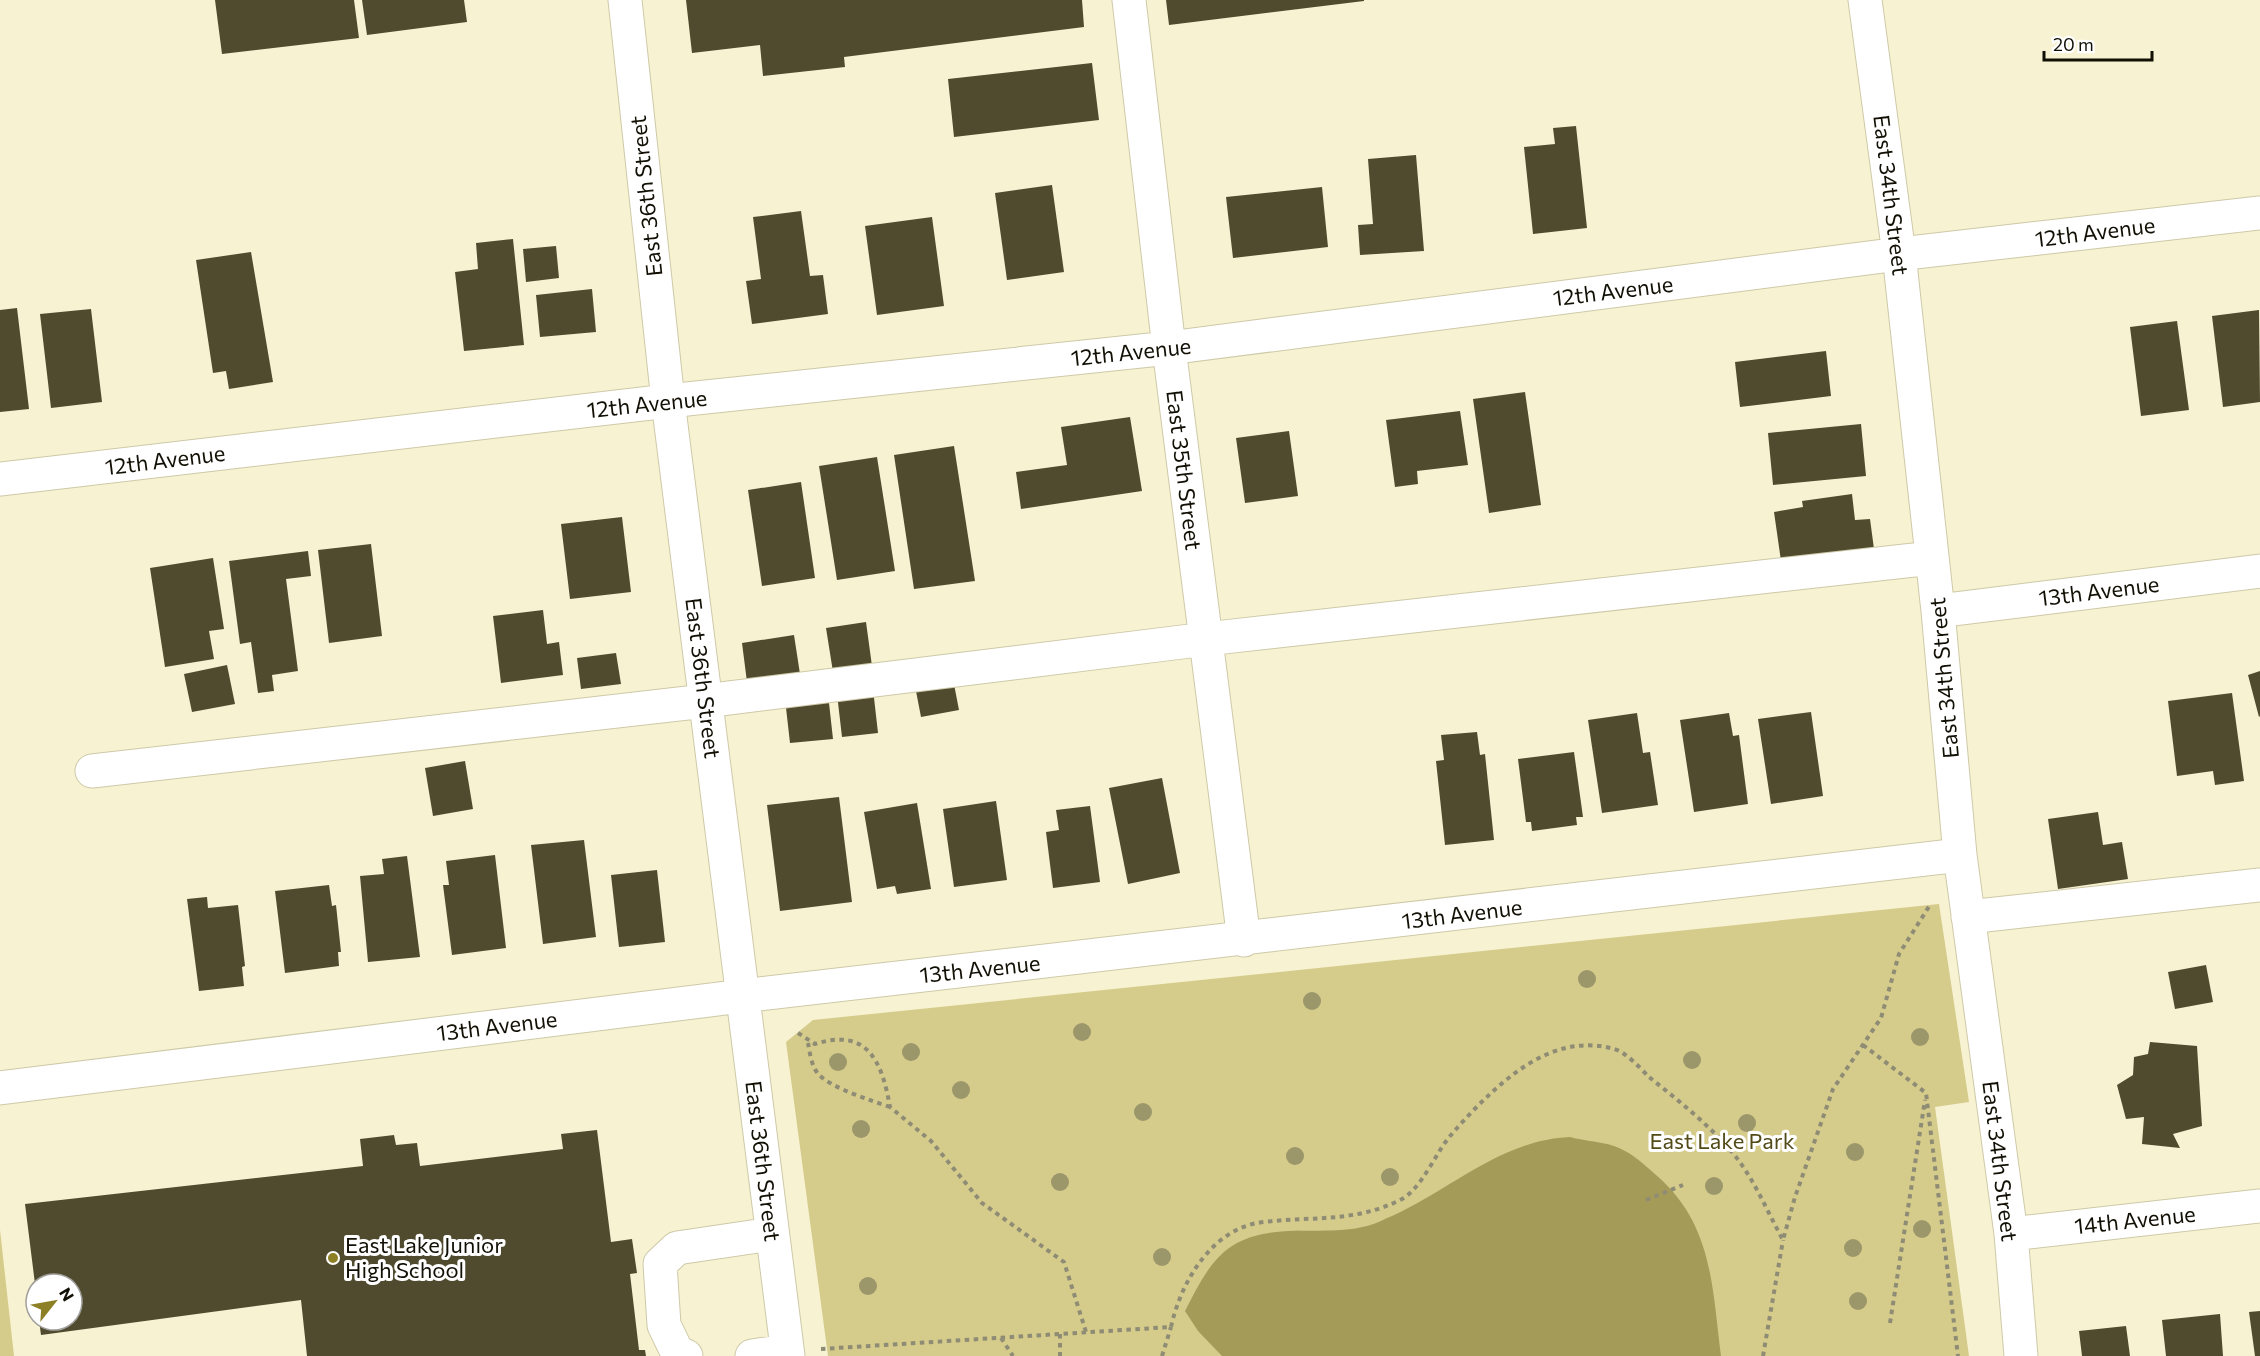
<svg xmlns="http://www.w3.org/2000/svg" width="2260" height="1356" viewBox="0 0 2260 1356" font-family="Commissioner,sans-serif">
<rect width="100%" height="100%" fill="#f7f2d1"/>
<!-- green -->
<path fill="#d5cb8b" d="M 1939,904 L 1969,1102 L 1935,1107 L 1969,1356 L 828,1356 L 786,1042 L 813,1020 Z
M 0,1230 L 14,1356 L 0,1356 Z"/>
<!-- water -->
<path fill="#a59b59" d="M 1570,1137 C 1584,1141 1607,1142 1619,1148 C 1633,1154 1645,1165 1656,1175 C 1713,1224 1712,1287 1721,1356 L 1222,1356 L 1198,1331 L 1185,1311 C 1198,1286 1211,1257 1237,1243 C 1276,1222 1325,1237 1367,1226 C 1376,1224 1384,1219 1392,1216 C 1452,1189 1501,1140 1570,1137 Z"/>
<!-- building -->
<path fill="#504b2f" d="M 215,0 L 354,0 L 359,38 L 222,54 Z
M 362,0 L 464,0 L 467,22 L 367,35 Z
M 686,0 L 1082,0 L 1084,27 L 844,57 L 845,67 L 763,76 L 760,45 L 692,53 Z
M 1166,0 L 1364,0 L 1364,1 L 1169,25 Z
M 1092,63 L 1099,120 L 954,137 L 948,79 Z
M 1576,126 L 1587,228 L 1533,234 L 1524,147 L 1555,144 L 1553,128 Z
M 1416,155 L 1424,251 L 1360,255 L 1358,225 L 1373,224 L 1368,159 Z
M 1052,185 L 1064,272 L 1007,280 L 995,193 Z
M 1322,187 L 1328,247 L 1233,258 L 1226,197 Z
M 801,211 L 810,276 L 823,275 L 828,314 L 752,324 L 746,281 L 761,279 L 753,217 Z
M 932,217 L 944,306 L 877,315 L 865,226 Z
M 513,239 L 524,345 L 464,351 L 455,272 L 478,269 L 476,243 Z
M 556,246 L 559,278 L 526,282 L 523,249 Z
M 251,252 L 273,382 L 229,389 L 226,371 L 213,373 L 196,260 Z
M 592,289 L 596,332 L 540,337 L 536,295 Z
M 17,308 L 29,409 L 0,412 L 0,310 Z
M 91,309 L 102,402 L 51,408 L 40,314 Z
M 2259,310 L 2260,402 L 2223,407 L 2212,316 Z
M 2177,321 L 2189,410 L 2141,416 L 2130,327 Z
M 1826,351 L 1831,396 L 1740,407 L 1735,362 Z
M 1525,392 L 1541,505 L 1489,513 L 1473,399 Z
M 1460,411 L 1468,465 L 1417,471 L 1418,484 L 1395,487 L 1386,420 Z
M 1130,417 L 1142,491 L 1021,509 L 1016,472 L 1067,465 L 1061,427 Z
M 1861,424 L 1866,476 L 1773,485 L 1768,433 Z
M 1289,431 L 1298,496 L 1245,503 L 1236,438 Z
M 954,446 L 975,581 L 914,589 L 894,455 Z
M 877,457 L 895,571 L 837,580 L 819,466 Z
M 801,482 L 815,578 L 762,586 L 748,490 Z
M 1852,494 L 1855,520 L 1870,519 L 1874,549 L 1781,561 L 1774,512 L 1803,507 L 1802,501 Z
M 622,517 L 631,592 L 570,599 L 561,524 Z
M 371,544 L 382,636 L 329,643 L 318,550 Z
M 308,551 L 311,576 L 286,579 L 298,671 L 272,675 L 274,691 L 258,693 L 251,642 L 240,644 L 229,561 Z
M 213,558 L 224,629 L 209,631 L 214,659 L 165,667 L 150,568 Z
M 543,610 L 547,644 L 559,642 L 563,675 L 501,683 L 493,616 Z
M 866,622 L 872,666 L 833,672 L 826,628 Z
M 794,635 L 800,674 L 747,682 L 742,643 Z
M 616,653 L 621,684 L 581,689 L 577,658 Z
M 227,665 L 235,704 L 192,712 L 184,674 Z
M 2260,671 L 2260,716 L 2259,717 L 2248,675 Z
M 953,679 L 959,710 L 921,717 L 915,686 Z
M 873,689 L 878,733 L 842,737 L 837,694 Z
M 2232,693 L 2244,781 L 2215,785 L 2213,771 L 2177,776 L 2168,701 Z
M 828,694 L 833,739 L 790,743 L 785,699 Z
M 1811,712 L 1823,796 L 1771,804 L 1758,719 Z
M 1637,713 L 1643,753 L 1650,752 L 1658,805 L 1602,813 L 1588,720 Z
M 1729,713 L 1733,736 L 1739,735 L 1748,804 L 1694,812 L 1680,720 Z
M 1477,732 L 1480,755 L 1485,754 L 1494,840 L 1445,845 L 1436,761 L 1444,760 L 1441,735 Z
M 1574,752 L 1583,817 L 1576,817 L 1577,825 L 1532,831 L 1531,822 L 1526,822 L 1518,759 Z
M 465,761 L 473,809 L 433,816 L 425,768 Z
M 1162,778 L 1180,873 L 1128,884 L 1109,788 Z
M 839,797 L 852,902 L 780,911 L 767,805 Z
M 996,801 L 1007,880 L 954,887 L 943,809 Z
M 917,803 L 931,889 L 897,894 L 895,886 L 877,889 L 864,812 Z
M 1090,806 L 1100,882 L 1053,888 L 1046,832 L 1059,830 L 1056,810 Z
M 2098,812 L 2103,845 L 2122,842 L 2128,879 L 2058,889 L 2048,819 Z
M 584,840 L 596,937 L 543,944 L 531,845 Z
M 495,855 L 506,948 L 452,955 L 443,885 L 449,885 L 446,861 Z
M 407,856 L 420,957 L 368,962 L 360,876 L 384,874 L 382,859 Z
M 657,870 L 665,942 L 619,947 L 611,875 Z
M 329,885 L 332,906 L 336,905 L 341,952 L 338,952 L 339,966 L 285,973 L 275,891 Z
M 207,897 L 208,908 L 238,905 L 245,966 L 242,967 L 244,986 L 199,991 L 187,899 Z
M 2206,965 L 2213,1002 L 2175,1009 L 2168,972 Z
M 2150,1042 L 2197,1046 L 2202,1126 L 2173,1134 L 2180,1148 L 2142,1144 L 2144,1117 L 2126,1119 L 2117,1085 L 2133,1075 L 2134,1057 L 2148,1054 Z
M 597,1130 L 611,1242 L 632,1239 L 637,1273 L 630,1274 L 639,1350 L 645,1350 L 646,1356 L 307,1356 L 301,1300 L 41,1335 L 39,1320 L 72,1320 L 72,1284 L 35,1284 L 25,1204 L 363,1166 L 360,1139 L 394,1135 L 396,1145 L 417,1143 L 420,1166 L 563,1149 L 561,1134 Z
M 2260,1311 L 2260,1356 L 2255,1356 L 2249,1312 Z
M 2220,1314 L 2223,1356 L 2166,1356 L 2162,1320 Z
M 2126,1326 L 2130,1356 L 2082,1356 L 2079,1331 Z"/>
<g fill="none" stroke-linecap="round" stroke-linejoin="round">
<!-- minor casing -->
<g stroke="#cec9a8" stroke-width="35">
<path id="minor" d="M 625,0 L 668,401 L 788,1356
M 1129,0 L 1169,348 L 1244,940
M 1865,0 L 1899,254 L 1938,611 L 1960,855 L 2011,1234 L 2021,1356
M 0,479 L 668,401 L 1169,348 L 1899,254 L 2260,213
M 1938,611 L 2260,571
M 92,771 L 705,701 L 1206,639 L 1932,558
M 1968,917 L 2260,885
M 0,1088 L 742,996 L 1960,855
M 2011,1234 L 2260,1206
M 686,1356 L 677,1352 L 664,1325 L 660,1264 L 677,1248 L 772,1234
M 752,1356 L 787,1351"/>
</g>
<!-- path -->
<path stroke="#8f8c75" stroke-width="4" stroke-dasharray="4.5 4.5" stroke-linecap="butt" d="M 798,1033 L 815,1044 C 868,1027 882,1062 890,1107 L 931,1141 L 982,1203 L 1064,1262 L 1086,1332
M 808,1043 C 810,1053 811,1066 819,1075 C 834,1089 870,1100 890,1107
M 1863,1045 L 1926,1093 L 1958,1356
M 1646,1200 L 1683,1185
M 1890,1323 L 1925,1100
M 1060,1334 L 1060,1356
M 1001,1338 L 1013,1356
M 821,1349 L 1171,1327 C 1181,1281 1213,1227 1264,1222 C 1314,1216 1355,1223 1402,1199 C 1422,1188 1436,1152 1451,1135 C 1463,1121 1476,1107 1489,1095 C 1523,1063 1565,1035 1614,1049 C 1626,1052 1640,1068 1649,1077 C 1679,1101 1712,1127 1736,1157 C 1755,1181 1768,1213 1783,1240 L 1795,1197 L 1833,1089 L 1881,1018 L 1899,954 L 1930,905
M 1162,1356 L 1171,1327
M 1763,1356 L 1783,1240"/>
<!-- minor -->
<use href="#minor" stroke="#fff" stroke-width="33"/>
</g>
<!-- trees -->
<g fill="#9c966b">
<circle cx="1587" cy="979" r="9"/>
<circle cx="1312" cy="1001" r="9"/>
<circle cx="1082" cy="1032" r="9"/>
<circle cx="1920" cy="1037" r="9"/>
<circle cx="911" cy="1052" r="9"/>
<circle cx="1692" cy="1060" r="9"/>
<circle cx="838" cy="1062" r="9"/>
<circle cx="961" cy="1090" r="9"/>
<circle cx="1143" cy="1112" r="9"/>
<circle cx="1747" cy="1123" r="9"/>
<circle cx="861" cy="1129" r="9"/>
<circle cx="1855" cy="1152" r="9"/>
<circle cx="1295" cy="1156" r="9"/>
<circle cx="1390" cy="1177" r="9"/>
<circle cx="1060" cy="1182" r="9"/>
<circle cx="1714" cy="1186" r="9"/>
<circle cx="1922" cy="1229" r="9"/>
<circle cx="1853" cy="1248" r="9"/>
<circle cx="1162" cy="1257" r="9"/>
<circle cx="868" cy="1286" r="9"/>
<circle cx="1858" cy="1301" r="9"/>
</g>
<!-- markers -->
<circle fill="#8c7f25" stroke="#fff" stroke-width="2" cx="333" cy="1258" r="6"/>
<g text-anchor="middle" stroke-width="6" stroke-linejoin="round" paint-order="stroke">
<!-- street labels -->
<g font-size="22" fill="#121005" stroke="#fff">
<text transform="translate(1891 195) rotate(83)" y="8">East 34th Street</text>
<text transform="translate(646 196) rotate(-96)" y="8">East 36th Street</text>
<text transform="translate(2095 232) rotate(-7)" y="8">12th Avenue</text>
<text transform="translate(1613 291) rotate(-7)" y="8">12th Avenue</text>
<text transform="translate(1131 352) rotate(-6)" y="8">12th Avenue</text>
<text transform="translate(647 404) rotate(-6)" y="8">12th Avenue</text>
<text transform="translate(165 460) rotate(-7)" y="8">12th Avenue</text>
<text transform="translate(1184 470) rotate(83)" y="8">East 35th Street</text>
<text transform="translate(2099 591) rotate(-7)" y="8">13th Avenue</text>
<text transform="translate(703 678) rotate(83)" y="8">East 36th Street</text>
<text transform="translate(1944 678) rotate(-95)" y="8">East 34th Street</text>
<text transform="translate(1462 914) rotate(-7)" y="8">13th Avenue</text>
<text transform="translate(980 969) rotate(-6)" y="8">13th Avenue</text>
<text transform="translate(497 1026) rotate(-7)" y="8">13th Avenue</text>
<text transform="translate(763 1161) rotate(83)" y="8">East 36th Street</text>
<text transform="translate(2000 1161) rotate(83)" y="8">East 34th Street</text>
<text transform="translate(2135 1220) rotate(-6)" y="8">14th Avenue</text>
</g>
<!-- park labels -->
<g font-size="22" fill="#524a17" stroke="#fff">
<text x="1722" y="1149">East Lake Park</text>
</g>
<!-- poi labels -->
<g font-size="22" fill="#121005" stroke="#fff" text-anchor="start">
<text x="345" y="1253">East Lake Junior<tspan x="345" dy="25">High School</tspan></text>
</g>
</g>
<!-- north arrow -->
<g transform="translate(54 1302) rotate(59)"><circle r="28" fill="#ffffff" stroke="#a09f9b" stroke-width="1.5"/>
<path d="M0-4.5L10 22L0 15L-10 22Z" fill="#8c7f25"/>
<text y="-9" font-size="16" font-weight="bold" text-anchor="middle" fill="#121005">N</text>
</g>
<!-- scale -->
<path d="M2044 51v9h108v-9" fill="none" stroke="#121005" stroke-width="3"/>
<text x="2053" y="51" font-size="18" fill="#121005" stroke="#ffffff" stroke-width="4.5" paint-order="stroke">20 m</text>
</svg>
